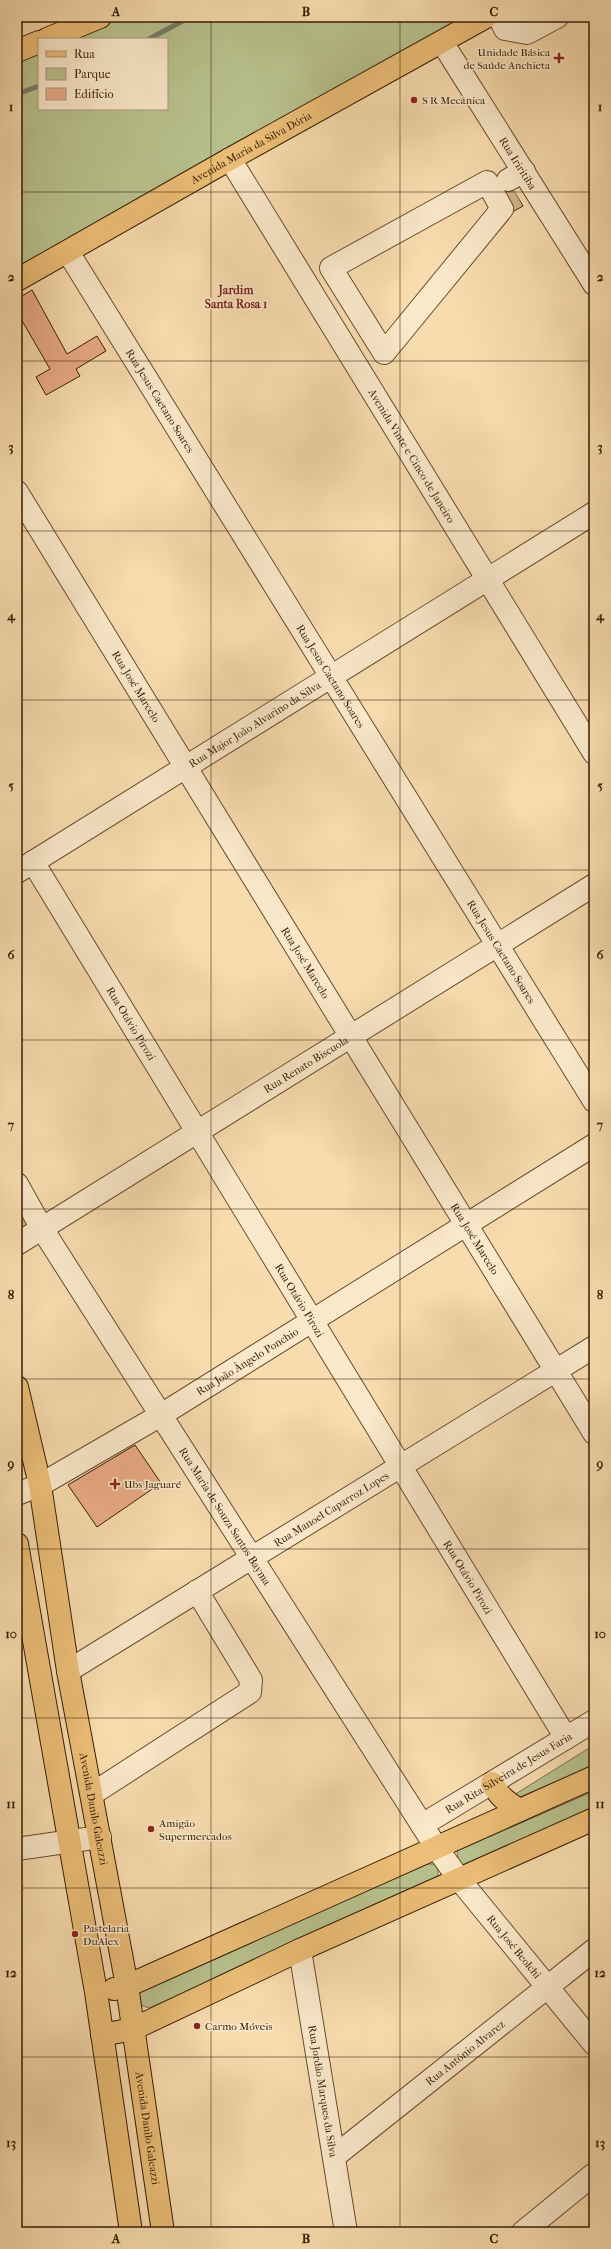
<svg xmlns="http://www.w3.org/2000/svg" width="611" height="2249" viewBox="0 0 611 2249" font-family="'IM FELL French Canon',serif">
<rect width="100%" height="100%" fill="#f8dcae"/>
<filter id="stains"><feTurbulence type="fractalNoise" baseFrequency=".005" numOctaves="4"/><feColorMatrix values="0 0 0 0 .2 0 0 0 0 .09 0 0 0 0 .02 0 0 0 .5 -.17"/></filter>
<radialGradient id="worn" r=".72"><stop offset=".6" stop-color="#630" stop-opacity="0"/><stop offset="1" stop-color="#630" stop-opacity=".3"/></radialGradient>
<!-- green -->
<path fill="#b8c28e" stroke="#787049" d="M 115,17 L 468,17 L 17,270 L 17,58 L 39,48 L 39,109 L 167,109 L 167,39 L 62,39 Z
M 17,1198 L 30,1220 L 23,1231 L 17,1236 Z
M 594,1745 L 594,1765 L 518,1798 L 514,1795 Z
M 594,1791 L 594,1813 L 465,1867 L 459,1863 L 457,1851 Z
M 428,1864 L 434,1864 C 440,1872 439,1875 433,1883 L 149,2008 L 138,2004 L 140,1989 Z"/>
<g fill="none" stroke-linecap="round" stroke-linejoin="round">
<!-- stream -->
<path stroke="#747c69" stroke-width="5" d="M 149,39 L 190,17
M 17,94 L 39,86"/>
</g>
<!-- building -->
<path fill="#eaab87" stroke="#371d04" d="M 514,191 L 523,206 L 514,211 L 507,192 Z
M 32,290 L 67,354 L 97,336 L 106,351 L 76,369 L 80,376 L 46,395 L 36,377 L 50,369 L 17,312 L 17,299 Z
M 135,1445 L 161,1483 L 97,1527 L 68,1485 Z"/>
<g fill="none" stroke-linecap="round" stroke-linejoin="round">
<!-- minor-tunnel -->
<path stroke="#d1b68c" stroke-width="22" stroke-dasharray="22 11" stroke-linecap="butt" d="M 504,203 L 517,196"/>
<!-- minor casing -->
<g stroke="#674d2e" stroke-width="24">
<g id="minor">
<path d="M 499,17 L 505,29 L 527,33 L 557,17"/>
<path id="s1" d="M 442,42 L 594,284"/>
<path id="s2" d="M 230,159 L 594,753"/>
<path d="M 508,180 L 524,171"/>
<path d="M 487,182 L 502,209 L 384,353 L 331,268 Z"/>
<path id="s3" d="M 68,252 L 594,1101"/>
<path id="s4" d="M 17,492 L 594,1433"/>
<path id="s5" d="M 33,862 L 566,1738"/>
<path id="s6" d="M 17,872 L 594,513"/>
<path id="s7" d="M 17,1184 L 41,1227 L 436,1847 L 459,1879 L 594,2044"/>
<path id="s8" d="M 17,1244 L 594,885"/>
<path id="s9" d="M 17,1494 L 40,1485 L 161,1415 L 594,1145"/>
<path id="s10" d="M 68,1671 L 594,1347"/>
<path d="M 92,1794 L 250,1692 L 251,1680 L 197,1591"/>
<path id="s11" d="M 422,1825 L 594,1721"/>
<path d="M 17,1849 L 100,1837"/>
<path id="s12" d="M 300,1950 L 346,2232"/>
<path id="s13" d="M 335,2156 L 594,1950"/>
<path d="M 523,2232 L 594,2174"/>
</g>
</g>
<!-- major casing -->
<g stroke="#371d04" stroke-width="24">
<g id="major">
<path d="M 47,39 L 100,17"/>
<path d="M 17,51 L 39,42"/>
<path id="s14" d="M 17,280 L 230,159 L 486,17"/>
<path id="s15" d="M 17,1387 L 40,1485 L 68,1671 L 127,1986 L 163,2232"/>
<path d="M 17,1544 L 96,1992 L 131,2232"/>
<path d="M 492,1783 C 499,1796 507,1803 520,1810"/>
<path d="M 114,1989 L 127,1986 L 594,1777"/>
<path d="M 102,2035 L 133,2029 L 300,1950 L 594,1819"/>
</g>
</g>
<!-- minor -->
<use href="#minor" stroke="#fae8ca" stroke-width="22"/>
<!-- major -->
<use href="#major" stroke="#ecbe77" stroke-width="22"/>
</g>
<!-- grid -->
<path fill="none" stroke="#371d04" stroke-width="1" stroke-opacity="0.55" d="M 211,17 L 211,2232M 400,17 L 400,2232M 17,192 L 594,192M 17,361 L 594,361M 17,531 L 594,531M 17,700 L 594,700M 17,870 L 594,870M 17,1040 L 594,1040M 17,1209 L 594,1209M 17,1379 L 594,1379M 17,1549 L 594,1549M 17,1718 L 594,1718M 17,1888 L 594,1888M 17,2057 L 594,2057"/>
<!-- markers -->
<g fill="#8f2418" stroke="#fae8ca" stroke-width="1.5">
<path d="M557 52h4v4h4v4h-4v4h-4v-4h-4v-4h4z"/>
<circle cx="414" cy="100" r="4"/>
<path d="M113 1478h4v4h4v4h-4v4h-4v-4h-4v-4h4z"/>
<circle cx="151" cy="1829" r="4"/>
<circle cx="75" cy="1934" r="4"/>
<circle cx="197" cy="2026" r="4"/>
</g>
<g text-anchor="middle" stroke-width="3" stroke-linejoin="round" paint-order="stroke">
<!-- poi labels -->
<g font-size="11" fill="#371d04" stroke="#fae8ca" text-anchor="start">
<text x="550" y="56" text-anchor="end">Unidade Básica<tspan x="550" dy="13">de Saúde Anchieta</tspan></text>
<text x="422" y="104">S R Mecânica</text>
<text x="124" y="1488">Ubs Jaguaré</text>
<text x="159" y="1827">Amigão<tspan x="159" dy="13">Supermercados</tspan></text>
<text x="83" y="1932">Pastelaria<tspan x="83" dy="13">DuAlex</tspan></text>
<text x="205" y="2030">Carmo Móveis</text>
</g>
<!-- street labels -->
<g font-size="11" fill="#371d04" stroke="#fae8ca">
<text dy="4" stroke="none"><textPath href="#s14" startOffset="269">Avenida Maria da Silva Dória</textPath></text>
<text dy="4" stroke="none"><textPath href="#s1" startOffset="143">Rua Iriritiba</textPath></text>
<text dy="4" stroke="none"><textPath href="#s3" startOffset="175">Rua Jesus Caetano Soares</textPath></text>
<text dy="4" stroke="none"><textPath href="#s2" startOffset="348">Avenida Vinte e Cinco de Janeiro</textPath></text>
<text dy="4" stroke="none"><textPath href="#s3" startOffset="499">Rua Jesus Caetano Soares</textPath></text>
<text dy="4" stroke="none"><textPath href="#s4" startOffset="228">Rua José Marcelo</textPath></text>
<text dy="4" stroke="none"><textPath href="#s6" startOffset="280">Rua Major João Alvarino da Silva</textPath></text>
<text dy="4" stroke="none"><textPath href="#s3" startOffset="823">Rua Jesus Caetano Soares</textPath></text>
<text dy="4" stroke="none"><textPath href="#s4" startOffset="552">Rua José Marcelo</textPath></text>
<text dy="4" stroke="none"><textPath href="#s5" startOffset="189">Rua Otávio Pirozi</textPath></text>
<text dy="4" stroke="none"><textPath href="#s8" startOffset="340">Rua Renato Biscuola</textPath></text>
<text dy="4" stroke="none"><textPath href="#s4" startOffset="876">Rua José Marcelo</textPath></text>
<text dy="4" stroke="none"><textPath href="#s5" startOffset="513">Rua Otávio Pirozi</textPath></text>
<text dy="4" stroke="none"><textPath href="#s9" startOffset="266">Rua João Ângelo Ponchio</textPath></text>
<text dy="4" stroke="none"><textPath href="#s10" startOffset="309">Rua Manoel Caparroz Lopes</textPath></text>
<text dy="4" stroke="none"><textPath href="#s7" startOffset="392">Rua Maria de Souza Santos Bayma</textPath></text>
<text dy="4" stroke="none"><textPath href="#s5" startOffset="837">Rua Otávio Pirozi</textPath></text>
<text dy="4" stroke="none"><textPath href="#s11" startOffset="101">Rua Rita Silveira de Jesus Faria</textPath></text>
<text dy="4" stroke="none"><textPath href="#s15" startOffset="429">Avenida Danilo Galeazzi</textPath></text>
<text dy="4" stroke="none"><textPath href="#s7" startOffset="911">Rua José Beolchi</textPath></text>
<text dy="4" stroke="none"><textPath href="#s13" startOffset="166">Rua Antônio Alvarez</textPath></text>
<text dy="4" stroke="none"><textPath href="#s12" startOffset="143">Rua Jordão Marques da Silva</textPath></text>
<text dy="4" stroke="none"><textPath href="#s15" startOffset="753">Avenida Danilo Galeazzi</textPath></text>
</g>
<!-- neighbourhood labels -->
<g font-size="12" font-weight="bold" fill="#7a1f14" stroke="#fae8ca">
<text x="236" y="294">Jardim<tspan x="236" dy="14">Santa Rosa 1</tspan></text>
</g>
</g>
<!-- margin -->
<rect width="611" height="2249" fill="none" stroke="#f8dcae" stroke-width="44"/>
<!-- legend -->
<rect x="38" y="38" width="130" height="72" fill="#fae8ca" stroke="#ac977b"/>
<rect x="46" y="51" width="20" height="6" fill="#ecbe77" stroke="#ac977b"/>
<text x="74" y="58" font-size="12" fill="#371d04">Rua</text>
<rect x="46" y="68" width="20" height="12" fill="#b8c28e" stroke="#ac977b"/>
<text x="74" y="78" font-size="12" fill="#371d04">Parque</text>
<rect x="46" y="88" width="20" height="12" fill="#eaab87" stroke="#ac977b"/>
<text x="74" y="98" font-size="12" fill="#371d04">Edifício</text>
<rect x="22" y="22" width="567" height="2205" fill="none" stroke="#371d04" stroke-width="1.5"/>
<g font-size="13" text-anchor="middle" font-weight="bold" fill="#371d04">
<text x="116" y="16">A</text>
<text x="306" y="16">B</text>
<text x="494" y="16">C</text>
<text x="11" y="111">1</text>
<text x="600" y="111">1</text>
<text x="11" y="281">2</text>
<text x="600" y="281">2</text>
<text x="11" y="451">3</text>
<text x="600" y="451">3</text>
<text x="11" y="620">4</text>
<text x="600" y="620">4</text>
<text x="11" y="790">5</text>
<text x="600" y="790">5</text>
<text x="11" y="959">6</text>
<text x="600" y="959">6</text>
<text x="11" y="1129">7</text>
<text x="600" y="1129">7</text>
<text x="11" y="1299">8</text>
<text x="600" y="1299">8</text>
<text x="11" y="1468">9</text>
<text x="600" y="1468">9</text>
<text x="11" y="1638">10</text>
<text x="600" y="1638">10</text>
<text x="11" y="1808">11</text>
<text x="600" y="1808">11</text>
<text x="11" y="1977">12</text>
<text x="600" y="1977">12</text>
<text x="11" y="2147">13</text>
<text x="600" y="2147">13</text>
<text x="116" y="2243">A</text>
<text x="306" y="2243">B</text>
<text x="494" y="2243">C</text>
</g>
<rect width="100%" height="100%" filter="url(#stains)"/>
<rect width="100%" height="100%" fill="url(#worn)"/>
</svg>
